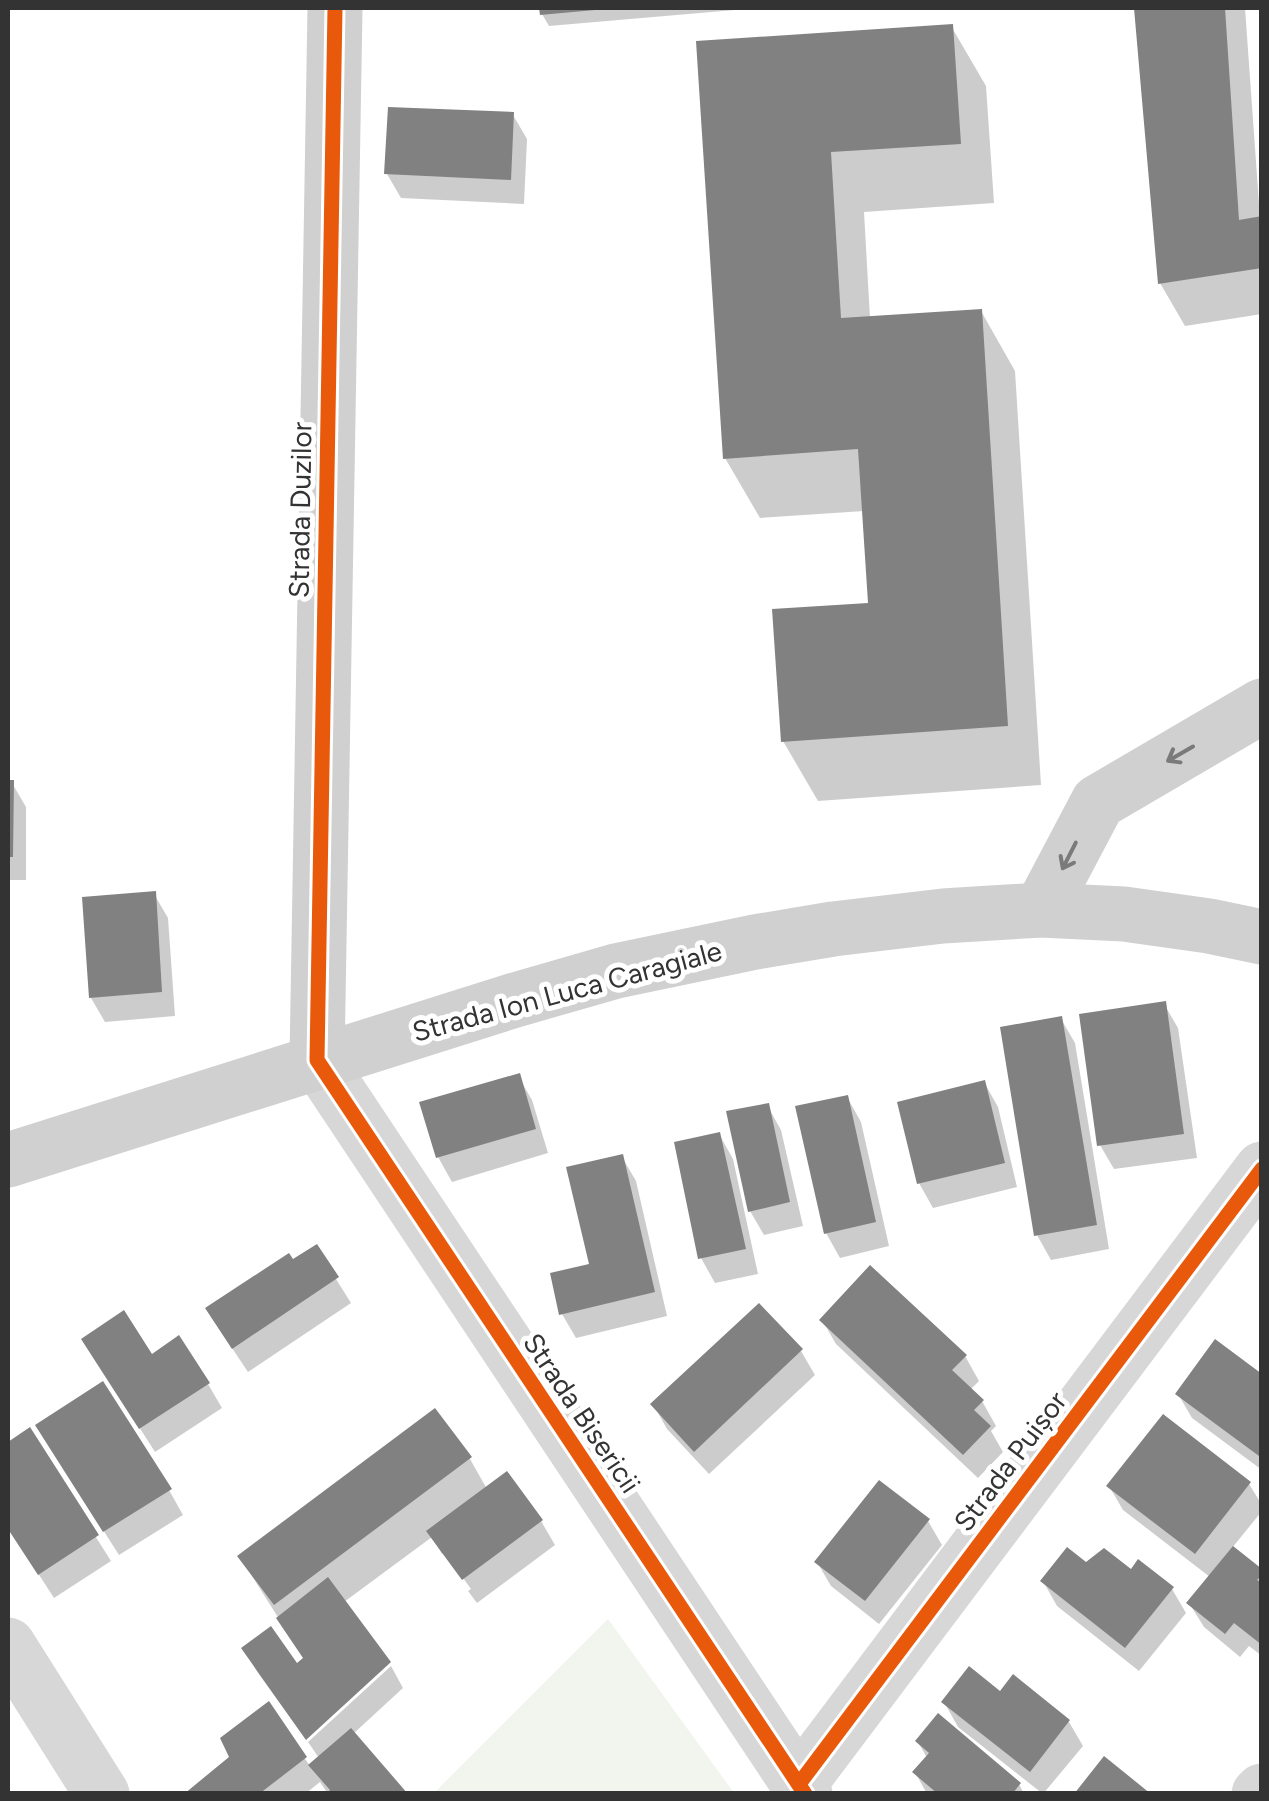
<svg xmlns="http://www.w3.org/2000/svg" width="1269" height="1801" viewBox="0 0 1269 1801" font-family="Figtree,sans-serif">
<rect width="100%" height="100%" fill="#fff"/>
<!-- green -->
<path fill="#f1f5ed" d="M 608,1619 L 734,1793 L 434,1793 Z"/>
<!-- shadow -->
<path fill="#0003" d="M 542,8 L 758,8 L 549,26 L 542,14 Z
M 1137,8 L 1245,8 L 1260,218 L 1262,218 L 1262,314 L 1185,326 L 1160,283 Z
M 951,26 L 986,86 L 994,203 L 864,212 L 870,318 L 981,311 L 1015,371 L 1041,785 L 818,801 L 783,741 L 870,605 L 864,511 L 760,518 L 725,458 L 699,43 Z
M 513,115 L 527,139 L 524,204 L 401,198 L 387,174 Z
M 8,783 L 12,783 L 26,807 L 26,880 L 8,880 Z
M 154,894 L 168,918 L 175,1016 L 105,1022 L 91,998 Z
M 1164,1004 L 1178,1028 L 1197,1158 L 1114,1169 L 1100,1145 Z
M 1061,1019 L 1075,1043 L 1109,1249 L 1051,1260 L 1037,1235 Z
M 518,1076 L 532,1100 L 548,1153 L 452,1182 L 438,1157 Z
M 984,1082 L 998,1107 L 1017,1187 L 933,1208 L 919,1183 Z
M 847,1097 L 861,1122 L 889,1246 L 840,1258 L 826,1233 Z
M 767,1105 L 781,1130 L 803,1226 L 764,1235 L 750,1211 Z
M 719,1134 L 733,1159 L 758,1274 L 715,1283 L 701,1258 Z
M 622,1157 L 636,1181 L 667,1316 L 576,1338 L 562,1314 L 592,1265 Z
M 316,1247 L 351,1303 L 248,1372 L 222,1333 L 292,1263 Z
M 822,1320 L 965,1356 L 979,1381 L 970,1390 L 982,1401 L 996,1426 L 991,1431 L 1003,1452 L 978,1478 L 836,1344 Z
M 801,1351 L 815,1375 L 709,1474 L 667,1429 L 653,1404 Z
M 151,1357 L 208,1384 L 222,1408 L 155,1452 L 99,1364 Z
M 1262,1377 L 1262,1470 L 1192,1418 L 1178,1394 Z
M 435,1412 L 470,1459 L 487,1489 L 541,1521 L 555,1545 L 477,1603 L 468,1591 L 471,1589 L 444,1552 L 442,1554 L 432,1537 L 344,1602 L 388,1662 L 305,1738 L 258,1673 L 244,1649 L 296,1666 L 305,1660 L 240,1557 Z
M 29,1431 L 111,1561 L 54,1598 L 8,1527 L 8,1445 Z
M 52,1450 L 169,1490 L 183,1515 L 119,1555 Z
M 1249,1484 L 1262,1505 L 1262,1511 L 1232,1548 L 1262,1572 L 1262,1656 L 1249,1646 L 1240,1657 L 1204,1627 L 1189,1603 L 1210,1577 L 1123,1510 L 1109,1486 Z
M 928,1521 L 942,1545 L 879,1624 L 831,1586 L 817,1562 Z
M 1086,1565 L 1131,1573 L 1172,1589 L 1186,1613 L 1139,1671 L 1057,1606 L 1043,1581 Z
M 391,1666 L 403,1688 L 353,1734 L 404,1794 L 328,1794 L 320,1782 L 305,1794 L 188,1794 L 299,1750 L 310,1766 L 319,1758 L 308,1742 Z
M 944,1702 L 1069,1722 L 1083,1746 L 1043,1794 L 958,1727 Z
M 918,1742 L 1019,1784 L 1024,1794 L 927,1794 L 915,1772 L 927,1758 Z"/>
<!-- building -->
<path fill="#818181" d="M 539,8 L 594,8 L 595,10 L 540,15 Z
M 1134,8 L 1225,8 L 1239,220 L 1262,216 L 1262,268 L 1158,284 Z
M 953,24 L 961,144 L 831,152 L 841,318 L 982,309 L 1008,726 L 781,742 L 772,609 L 868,603 L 858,449 L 723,459 L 696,41 Z
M 388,107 L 514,112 L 511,180 L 384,174 Z
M 8,780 L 14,780 L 13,857 L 8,857 Z
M 156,891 L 162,992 L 89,998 L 82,897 Z
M 1166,1001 L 1184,1134 L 1097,1146 L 1079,1014 Z
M 1062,1016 L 1097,1225 L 1034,1236 L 1000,1027 Z
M 520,1073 L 536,1129 L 436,1158 L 419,1102 Z
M 985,1080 L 1005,1163 L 917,1184 L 897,1102 Z
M 848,1095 L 876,1222 L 824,1234 L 795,1106 Z
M 769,1103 L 790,1202 L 748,1212 L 726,1111 Z
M 720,1132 L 746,1249 L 698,1259 L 674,1142 Z
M 623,1154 L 655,1292 L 559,1315 L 550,1273 L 589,1264 L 566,1167 Z
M 317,1244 L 339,1277 L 232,1349 L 205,1308 L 289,1253 L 293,1259 Z
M 870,1265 L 967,1355 L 952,1370 L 984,1400 L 974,1410 L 991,1426 L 963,1455 L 819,1320 Z
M 759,1303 L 803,1349 L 694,1452 L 650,1404 Z
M 124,1310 L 152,1354 L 179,1335 L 210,1383 L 139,1429 L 81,1339 Z
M 1215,1339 L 1262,1374 L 1262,1452 L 1259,1456 L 1175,1394 Z
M 103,1381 L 172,1489 L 103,1532 L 35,1425 Z
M 435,1408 L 472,1457 L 274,1605 L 237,1556 Z
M 1163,1414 L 1251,1482 L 1195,1554 L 1106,1486 Z
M 30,1427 L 99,1535 L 38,1575 L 8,1529 L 8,1442 Z
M 507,1471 L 543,1520 L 462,1580 L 426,1531 Z
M 879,1480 L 930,1519 L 865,1601 L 814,1562 Z
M 1233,1546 L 1262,1569 L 1262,1575 L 1257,1580 L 1262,1583 L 1262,1645 L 1234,1623 L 1225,1634 L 1186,1603 Z
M 1067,1547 L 1086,1562 L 1104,1548 L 1131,1569 L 1138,1559 L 1174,1587 L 1125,1648 L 1040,1581 Z
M 328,1577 L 391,1662 L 306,1740 L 241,1648 L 271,1626 L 297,1663 L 303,1658 L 276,1618 Z
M 969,1666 L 1000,1691 L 1013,1674 L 1070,1720 L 1030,1772 L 941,1702 Z
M 269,1701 L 307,1757 L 259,1794 L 184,1794 L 229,1757 L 220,1738 Z
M 938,1713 L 1021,1783 L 1012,1794 L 938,1794 L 912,1772 L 929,1753 L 915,1741 Z
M 351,1728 L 408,1794 L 326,1794 L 330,1790 L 308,1765 Z
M 1104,1756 L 1151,1794 L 1074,1794 Z"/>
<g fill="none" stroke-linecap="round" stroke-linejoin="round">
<!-- street -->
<path stroke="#d7d7d7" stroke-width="55" d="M 317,1060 L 805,1794
M 8,1645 L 102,1794
M 799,1784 L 1262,1169
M 1259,1794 L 1262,1791"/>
<!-- secondary -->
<path stroke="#d0d0d0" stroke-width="55" d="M 1041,910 L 1098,802 L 1262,706
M 317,1060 L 335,8
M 8,1160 L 515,1000 L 616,971 L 755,942 L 833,929 L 943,916 L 1041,910 L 1124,914 L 1209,926 L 1262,937"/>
<!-- cycleway casing -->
<g stroke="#fff" stroke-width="21">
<path id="cycleway" d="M 335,8 L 317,1060 L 805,1794
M 799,1784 L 1262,1169"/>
</g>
<!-- cycleway -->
<use href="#cycleway" stroke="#e8590c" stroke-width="15"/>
</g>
<!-- one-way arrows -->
<defs><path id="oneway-shaft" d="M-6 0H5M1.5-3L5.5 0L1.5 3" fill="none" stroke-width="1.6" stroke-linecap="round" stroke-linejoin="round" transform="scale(2.5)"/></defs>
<g stroke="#7a7a7a">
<use href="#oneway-shaft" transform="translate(1180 754) rotate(150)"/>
<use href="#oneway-shaft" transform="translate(1069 856) rotate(117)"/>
</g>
<g text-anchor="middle" stroke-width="10" stroke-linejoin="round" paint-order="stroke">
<!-- street labels -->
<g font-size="28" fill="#333" stroke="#fff">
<text transform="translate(300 510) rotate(-89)" y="10">Strada Duzilor</text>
<text transform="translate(567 991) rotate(-15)" y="10">Strada Ion Luca Caragiale</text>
<text transform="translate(582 1413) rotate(56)" y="10">Strada Bisericii</text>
<text transform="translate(1010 1461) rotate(-53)" y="10">Strada Puișor</text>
</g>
</g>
<!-- border -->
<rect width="1269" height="1801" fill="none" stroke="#333333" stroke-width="20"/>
</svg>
